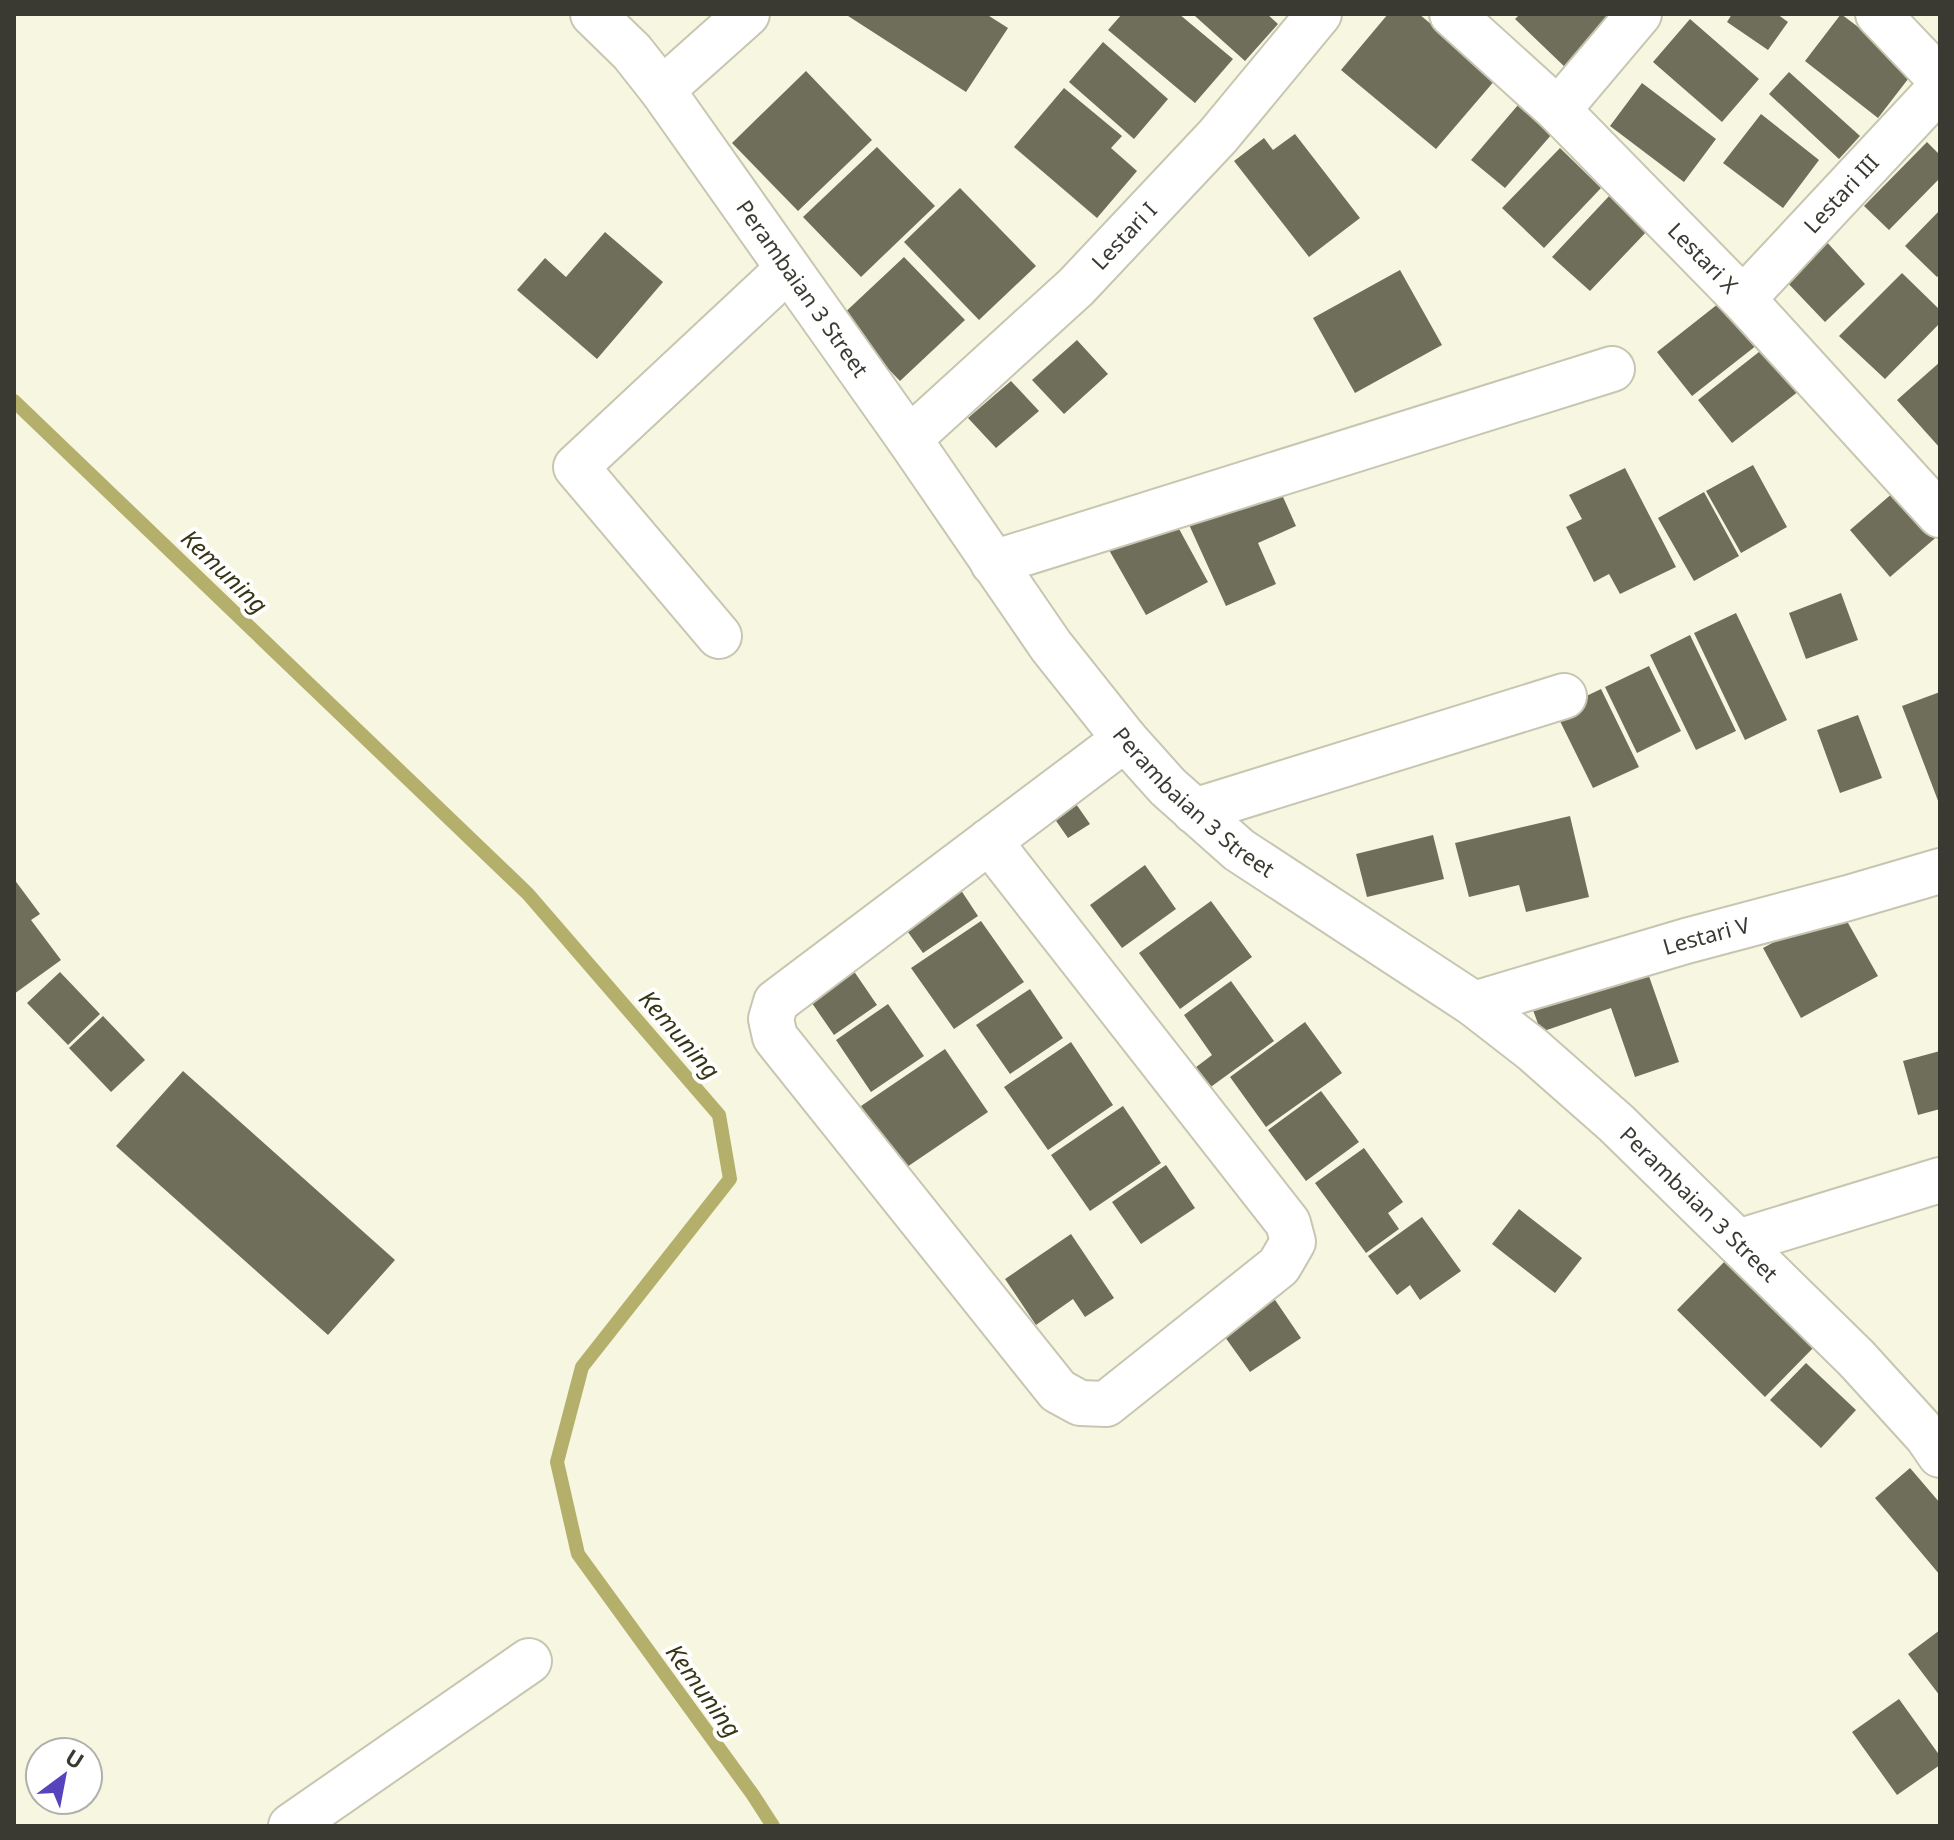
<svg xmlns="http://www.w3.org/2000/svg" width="1954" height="1840" viewBox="0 0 1954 1840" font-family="'Noto Sans',sans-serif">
<rect width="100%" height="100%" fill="#f7f6e1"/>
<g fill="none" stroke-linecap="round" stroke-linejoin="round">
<!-- stream -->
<path stroke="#b4af6a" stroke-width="14" d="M 14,401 L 528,894 L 719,1115 L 730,1179 L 582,1367 L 557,1462 L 578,1554 L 753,1795 L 773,1826"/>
</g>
<!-- building -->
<path fill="#6f6e5b" d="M 845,14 L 986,14 L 1008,28 L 966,92 Z
M 1122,14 L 1179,14 L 1233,59 L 1195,103 L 1108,30 Z
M 1197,14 L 1267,14 L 1278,24 L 1245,61 L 1195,16 Z
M 1388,14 L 1419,14 L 1496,79 L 1436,149 L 1341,70 Z
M 1520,14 L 1614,14 L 1567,69 L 1515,19 Z
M 1732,14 L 1777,14 L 1788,22 L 1768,50 L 1727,22 Z
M 1841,14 L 1915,70 L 1878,118 L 1805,61 Z
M 1690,19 L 1759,79 L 1722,122 L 1653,62 Z
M 1103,42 L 1168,99 L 1134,139 L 1069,82 Z
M 806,71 L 872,140 L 798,211 L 732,143 Z
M 1789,72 L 1860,136 L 1839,159 L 1769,94 Z
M 1642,83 L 1716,139 L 1684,182 L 1610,126 Z
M 1064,88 L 1122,136 L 1111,148 L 1137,171 L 1097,218 L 1014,147 Z
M 1518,105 L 1552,134 L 1505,188 L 1471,160 Z
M 1761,114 L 1819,160 L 1783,208 L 1723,163 Z
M 1295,134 L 1360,218 L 1309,257 L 1234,161 L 1264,138 L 1273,150 Z
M 1927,142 L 1940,155 L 1940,178 L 1889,230 L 1864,206 Z
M 877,147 L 935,206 L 861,277 L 803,217 Z
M 1560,148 L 1601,188 L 1544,248 L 1502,208 Z
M 960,188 L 1036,266 L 979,320 L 904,242 Z
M 1611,194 L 1649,229 L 1590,291 L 1552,257 Z
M 1940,210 L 1940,274 L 1937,277 L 1905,246 Z
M 605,232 L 663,282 L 597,359 L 517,290 L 545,258 L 566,277 Z
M 1825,240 L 1865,284 L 1825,322 L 1784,279 Z
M 904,257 L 965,320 L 900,381 L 839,318 Z
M 1400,270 L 1442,345 L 1355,393 L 1313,318 Z
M 1902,273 L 1940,310 L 1940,323 L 1885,379 L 1839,336 Z
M 1723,300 L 1757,345 L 1692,396 L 1657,352 Z
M 1077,340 L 1108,374 L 1064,414 L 1032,380 Z
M 1764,348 L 1799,391 L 1732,443 L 1698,400 Z
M 1940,362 L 1940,448 L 1897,400 Z
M 1011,381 L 1039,411 L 996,448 L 968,418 Z
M 1753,465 L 1787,527 L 1741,553 L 1706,491 Z
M 1625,468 L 1676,567 L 1620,594 L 1609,574 L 1594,582 L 1566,527 L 1582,519 L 1569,495 Z
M 1275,479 L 1296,526 L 1258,543 L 1276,584 L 1226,606 L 1186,518 Z
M 1902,485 L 1940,534 L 1890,577 L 1850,530 Z
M 1704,492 L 1739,556 L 1694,581 L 1658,518 Z
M 1172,516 L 1208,582 L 1146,615 L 1109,550 Z
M 1841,593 L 1858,640 L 1806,659 L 1789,613 Z
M 1736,613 L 1787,720 L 1745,740 L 1694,633 Z
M 1690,635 L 1736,731 L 1696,750 L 1650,655 Z
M 1649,666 L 1681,731 L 1637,753 L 1605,687 Z
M 1601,689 L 1639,767 L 1593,788 L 1555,711 Z
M 1940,692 L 1940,806 L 1902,706 Z
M 1858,715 L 1882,778 L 1840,793 L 1817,730 Z
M 1067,791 L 1090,824 L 1068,838 L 1045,805 Z
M 1570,816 L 1589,897 L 1526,912 L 1519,885 L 1469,897 L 1455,843 Z
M 1433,835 L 1444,879 L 1367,897 L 1356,854 Z
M 1145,865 L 1176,909 L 1122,948 L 1090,905 Z
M 951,875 L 978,916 L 923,953 L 895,914 Z
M 14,879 L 40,914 L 31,920 L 61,960 L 14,994 Z
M 1211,901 L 1252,957 L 1180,1009 L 1139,953 Z
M 1839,907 L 1878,976 L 1801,1018 L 1763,948 Z
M 981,921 L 1024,982 L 954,1029 L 911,968 Z
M 1643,959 L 1679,1062 L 1635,1077 L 1611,1008 L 1541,1032 L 1529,999 Z
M 849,964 L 877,1005 L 834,1035 L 805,993 Z
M 60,972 L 100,1014 L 68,1045 L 27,1003 Z
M 1231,981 L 1274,1041 L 1201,1094 L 1187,1074 L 1212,1055 L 1184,1015 Z
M 1030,989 L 1063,1038 L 1010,1074 L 976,1025 Z
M 888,1004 L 924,1056 L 871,1092 L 836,1040 Z
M 103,1016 L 145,1060 L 111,1092 L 69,1048 Z
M 1305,1022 L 1342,1073 L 1266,1127 L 1230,1077 Z
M 1071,1042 L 1113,1105 L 1048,1150 L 1004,1087 Z
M 945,1049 L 988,1112 L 904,1169 L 861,1106 Z
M 1940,1051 L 1940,1109 L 1918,1115 L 1903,1061 Z
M 183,1071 L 395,1260 L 328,1335 L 116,1146 Z
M 1321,1091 L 1359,1142 L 1306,1181 L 1268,1130 Z
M 1123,1106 L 1161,1163 L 1090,1211 L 1051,1155 Z
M 1364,1148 L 1403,1202 L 1388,1213 L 1399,1229 L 1366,1253 L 1315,1183 Z
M 1166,1165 L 1195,1208 L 1141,1244 L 1112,1202 Z
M 1519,1209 L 1582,1258 L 1555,1293 L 1492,1244 Z
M 1422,1217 L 1461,1271 L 1420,1300 L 1410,1285 L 1397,1295 L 1368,1256 Z
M 1071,1234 L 1114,1298 L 1085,1317 L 1073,1299 L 1036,1325 L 1005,1279 Z
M 1728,1258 L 1816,1345 L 1765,1397 L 1677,1310 Z
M 1267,1288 L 1301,1338 L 1250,1372 L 1215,1323 Z
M 1806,1363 L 1856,1410 L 1821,1448 L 1770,1400 Z
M 1910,1468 L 1940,1503 L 1940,1575 L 1875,1498 Z
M 1940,1630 L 1940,1696 L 1908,1654 Z
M 1899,1699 L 1940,1756 L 1940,1765 L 1897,1795 L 1852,1732 Z"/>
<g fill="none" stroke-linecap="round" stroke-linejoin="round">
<!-- minor casing -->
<g stroke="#c7c6b1" stroke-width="48">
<g id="minor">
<path id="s1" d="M 593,14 L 632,52 L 662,90 L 909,439 L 1051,646 L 1125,739 L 1168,787 L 1239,850 L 1474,1004 L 1532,1049 L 1616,1123 L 1856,1358 L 1927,1436 L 1940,1455"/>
<path id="s2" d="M 1452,14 L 1558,110 L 1743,299 L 1940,515"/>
<path d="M 1878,14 L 1940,79"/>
<path d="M 662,90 L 747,14"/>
<path d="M 1558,110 L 1639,14"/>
<path id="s3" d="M 1743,299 L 1940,88"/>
<path id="s4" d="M 909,439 L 1076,287 L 1218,136 L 1319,14"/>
<path d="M 993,563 L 1612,369"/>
<path d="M 719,636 L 576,467 L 788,269"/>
<path d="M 1194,811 L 1564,696"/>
<path d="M 989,841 L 1270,1200 L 1288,1223 L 1293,1242 L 1279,1266 L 1106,1404 L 1080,1403 L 1058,1391 L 775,1037 L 771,1019 L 776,1002 L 1125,739"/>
<path id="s5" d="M 1474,1004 L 1686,941 L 1848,898 L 1940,871"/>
<path d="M 1738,1242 L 1940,1180"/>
<path d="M 291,1826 L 529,1661"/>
</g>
</g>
<!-- minor -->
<use href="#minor" stroke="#fff" stroke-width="44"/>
</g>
<g text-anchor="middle" stroke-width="8" stroke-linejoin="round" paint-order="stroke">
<!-- street labels -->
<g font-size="22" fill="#3b3a32" stroke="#fff">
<text dy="8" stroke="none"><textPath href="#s3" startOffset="144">Lestari III</textPath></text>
<text dy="8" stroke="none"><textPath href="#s4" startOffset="296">Lestari I</textPath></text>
<text dy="8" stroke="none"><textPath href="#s2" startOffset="350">Lestari X</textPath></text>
<text dy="8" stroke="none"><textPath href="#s1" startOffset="346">Perambaian 3 Street</textPath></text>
<text dy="8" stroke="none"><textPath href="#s1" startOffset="994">Perambaian 3 Street</textPath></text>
<text dy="8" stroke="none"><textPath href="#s5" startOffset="242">Lestari V</textPath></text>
<text dy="8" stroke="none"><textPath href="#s1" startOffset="1642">Perambaian 3 Street</textPath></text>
</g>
<!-- water labels -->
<g font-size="24" font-style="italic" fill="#373515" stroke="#fff">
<text transform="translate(224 572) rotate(44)" y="8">Kemuning</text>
<text transform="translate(679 1035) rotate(49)" y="8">Kemuning</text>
<text transform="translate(703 1691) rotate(54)" y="8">Kemuning</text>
</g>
</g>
<!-- border -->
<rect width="1954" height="1840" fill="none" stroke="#3b3a32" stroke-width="32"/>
<!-- north arrow -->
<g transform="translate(64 1776) rotate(32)"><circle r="38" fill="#ffffff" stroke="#b1b0ad" stroke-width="2"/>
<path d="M0-6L14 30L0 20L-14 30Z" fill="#5743bb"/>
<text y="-12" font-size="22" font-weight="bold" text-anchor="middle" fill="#3b3a32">U</text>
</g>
</svg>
